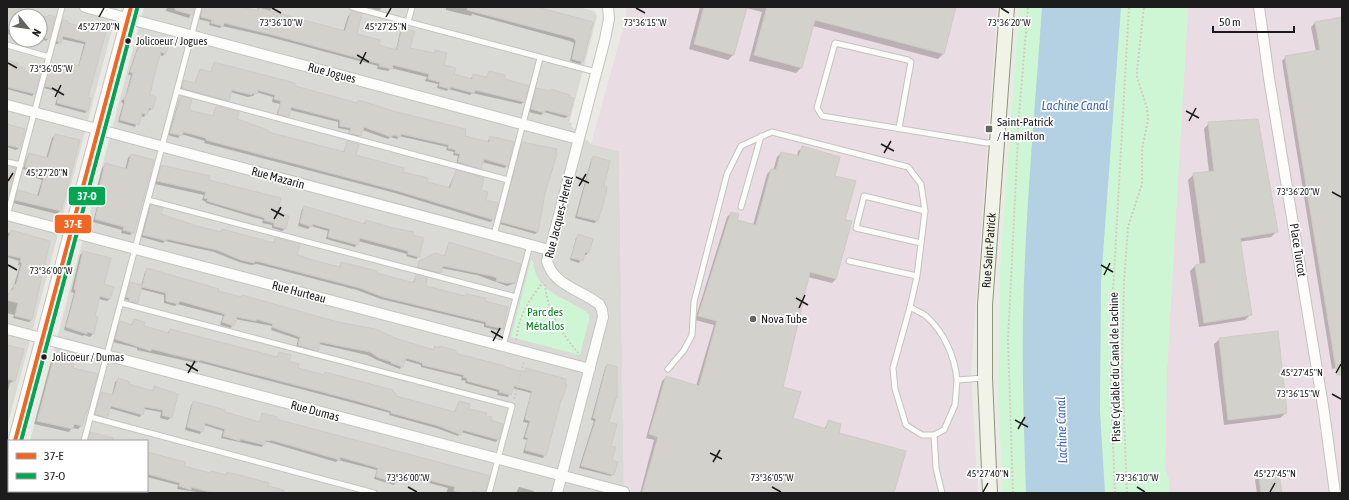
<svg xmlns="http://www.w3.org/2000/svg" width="1349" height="500" viewBox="0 0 1349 500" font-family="'Asap Condensed',sans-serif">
<rect width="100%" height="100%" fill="#eaeae4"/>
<!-- residential -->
<path fill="#d9d9d5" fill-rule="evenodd" d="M 7,7 L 118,7 L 7,427 ZM 16,16 L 40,16 L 40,40 L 16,40 Z
M 144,7 L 579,7 L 594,11 L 597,16 L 569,124 L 591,144 L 619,151 L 624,492 L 629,493 L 17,493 L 17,491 L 147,491 L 147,441 L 30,441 Z"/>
<!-- industrial -->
<path fill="#e9dce2" d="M 626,7 L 997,7 L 971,372 L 978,493 L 624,492 L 619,151 L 591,144 L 626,18 Z
M 1188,7 L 1342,7 L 1342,493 L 1169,493 L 1169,480 L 1165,469 L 1167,369 Z"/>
<!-- park -->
<path fill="#cef6d5" d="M 1019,7 L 1188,7 L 1167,369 L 1165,469 L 1169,480 L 1169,493 L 1003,493 L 998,399 L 1000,270 Z
M 531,260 L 533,261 C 536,295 566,296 589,314 L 589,320 L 580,355 L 511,337 Z"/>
<!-- water -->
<path fill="#b3d1e2" d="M 1042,7 L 1121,7 L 1101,282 L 1100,411 L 1105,493 L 1026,493 C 1024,435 1022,376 1023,318 C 1025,214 1035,110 1042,7 Z"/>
<!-- shadow -->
<path fill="#0003" d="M 7,7 L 10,7 L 46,18 L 48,16 L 48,39 L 46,41 L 40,39 L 40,16 L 16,16 L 16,36 L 7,34 Z
M 167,7 L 194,7 L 189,18 L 166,11 Z
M 199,7 L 238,7 L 257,12 L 258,7 L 272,7 L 270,12 L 343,32 L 348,16 L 351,13 L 355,35 L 378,46 L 396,50 L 400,32 L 403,29 L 409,48 L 433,54 L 436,51 L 443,65 L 453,74 L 470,79 L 474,75 L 486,78 L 489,72 L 504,80 L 524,102 L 521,104 L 472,93 L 470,95 L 448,89 L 447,91 L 437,88 L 438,84 L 425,81 L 427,77 L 391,68 L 388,71 L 377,69 L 378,66 L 270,37 L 222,26 L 220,28 L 209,25 L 210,22 L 198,19 L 201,9 Z
M 372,7 L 382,7 L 379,11 L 371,9 Z
M 446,7 L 532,7 L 592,23 L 582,62 L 580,64 L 570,61 L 574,43 L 570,41 L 490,19 L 472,14 L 471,16 L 446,10 Z
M 700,7 L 955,7 L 943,54 L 938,59 L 813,26 L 802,67 L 796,73 L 749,61 L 762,12 L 746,8 L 733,55 L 728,60 L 689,49 Z
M 1342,18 L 1342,367 L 1332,369 L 1282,61 L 1286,57 L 1316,52 L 1311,27 L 1315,23 Z
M 63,20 L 66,24 L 85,29 L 88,24 L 87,110 L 85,113 L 55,105 L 59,92 L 44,88 L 54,66 L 65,69 L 68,66 L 78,67 L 84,44 L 61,39 L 58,44 L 55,44 L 61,22 Z
M 142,38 L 165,53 L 163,56 L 159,55 L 148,96 L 155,98 L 152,109 L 148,111 L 144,117 L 140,116 L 135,127 L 118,122 L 123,104 L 121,101 L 125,98 L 131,75 L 128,75 L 140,40 Z
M 7,62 L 23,72 L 39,76 L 34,94 L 32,96 L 7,89 Z
M 214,63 L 293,87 L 356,103 L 358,101 L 463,137 L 487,142 L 490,137 L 507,165 L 505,168 L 482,162 L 478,171 L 456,165 L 458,156 L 453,155 L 454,152 L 446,150 L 447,147 L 399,136 L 397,139 L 390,137 L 388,139 L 362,130 L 358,138 L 348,135 L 349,130 L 338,128 L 338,122 L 290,110 L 285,119 L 276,116 L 280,104 L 272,102 L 273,97 L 256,92 L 253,96 L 248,97 L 230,92 L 226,103 L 180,90 L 184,81 L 194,84 L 200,70 L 210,73 Z
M 537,89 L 572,98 L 568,116 L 565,118 L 544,112 L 541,115 L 529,112 L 534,91 Z
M 181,97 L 188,110 L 212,117 L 216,107 L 236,120 L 266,132 L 343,152 L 348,142 L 355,156 L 425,183 L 448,189 L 456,171 L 480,191 L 493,220 L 490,222 L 395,193 L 204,143 L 205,141 L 181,134 L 178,138 L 168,135 L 179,100 Z
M 7,123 L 9,124 L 19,148 L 16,150 L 7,147 Z
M 1209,123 L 1277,231 L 1271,237 L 1239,242 L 1250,315 L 1245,320 L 1199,327 L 1190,271 L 1195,266 L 1200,265 L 1188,180 L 1194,174 L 1209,172 L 1204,129 Z
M 55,135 L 60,211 L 57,214 L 13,203 L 19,191 L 37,196 L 42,180 L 36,178 L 37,173 L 23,169 L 27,157 L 29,154 L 46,159 L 52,138 Z
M 523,143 L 544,192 L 537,232 L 535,234 L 500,224 L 520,145 Z
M 802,148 L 834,177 L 843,220 L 851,222 L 836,279 L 832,283 L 808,277 L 782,388 L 792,419 L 824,429 L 829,421 L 893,493 L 640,493 L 654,440 L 646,438 L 662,381 L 666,377 L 696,386 L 714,325 L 695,320 L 727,217 L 731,213 L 736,220 L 753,225 L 767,174 L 771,170 L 773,171 L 777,157 L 781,153 L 797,157 L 798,151 Z
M 131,155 L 133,232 L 130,235 L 121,233 L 122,230 L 93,222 L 98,203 L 94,200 L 102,168 L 106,164 L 125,170 L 128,158 Z
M 594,157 L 603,187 L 606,188 L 597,221 L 594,223 L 575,218 L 591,160 Z
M 162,166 L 208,181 L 276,213 L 285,229 L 282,231 L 272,228 L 272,225 L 262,223 L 263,220 L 206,203 L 206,202 L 202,200 L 204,195 L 155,184 L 159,168 Z
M 151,206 L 160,215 L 197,227 L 220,232 L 222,230 L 272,244 L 276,239 L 296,255 L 338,268 L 342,263 L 412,284 L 416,276 L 425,287 L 464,297 L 466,295 L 484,302 L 502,328 L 500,331 L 484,327 L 484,324 L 381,299 L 357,290 L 257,264 L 251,265 L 239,262 L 214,252 L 165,241 L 163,243 L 141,237 L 149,208 Z
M 305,207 L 363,224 L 366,221 L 418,257 L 416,259 L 406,256 L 407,254 L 358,241 L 355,247 L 326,239 L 328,231 L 311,226 L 308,229 L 298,226 L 302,209 Z
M 12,232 L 49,241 L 31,320 L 29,322 L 13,318 L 14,315 L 7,313 L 8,294 L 14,285 L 20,265 L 18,265 L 19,261 L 7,257 L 7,233 Z
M 579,235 L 592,239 L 588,253 L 586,255 L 583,255 L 579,263 L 570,260 L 576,238 Z
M 449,243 L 515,283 L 507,286 L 477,275 L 441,268 L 437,275 L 416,269 L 420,262 L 444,257 Z
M 83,252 L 110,299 L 107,301 L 98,299 L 94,317 L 97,318 L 93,334 L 90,337 L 84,335 L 83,336 L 64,330 L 74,293 L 71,292 L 80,255 Z
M 147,269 L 217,292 L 241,298 L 243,296 L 432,350 L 435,348 L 439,347 L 457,355 L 523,373 L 526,369 L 562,400 L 559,402 L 545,455 L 543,458 L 523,453 L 527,440 L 523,439 L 528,423 L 523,422 L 531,393 L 512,388 L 508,397 L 497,395 L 498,392 L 465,383 L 466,381 L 461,380 L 462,377 L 421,367 L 421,365 L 404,360 L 400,369 L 377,360 L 367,355 L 319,344 L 315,353 L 296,348 L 298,339 L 271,330 L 272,326 L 235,319 L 231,328 L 220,325 L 223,316 L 177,304 L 175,306 L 164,303 L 164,295 L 140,289 L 137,303 L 134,305 L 127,303 L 128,300 L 124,299 L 128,286 L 131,283 L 141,286 L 145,272 Z
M 134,320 L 143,327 L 167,333 L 170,330 L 276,358 L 279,353 L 297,369 L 323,376 L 325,373 L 394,396 L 454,412 L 459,403 L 468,409 L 485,416 L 490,421 L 498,439 L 496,442 L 461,432 L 458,436 L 436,428 L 389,415 L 390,413 L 350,402 L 198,362 L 196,363 L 137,350 L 137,348 L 113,342 L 118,325 L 120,322 L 131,325 Z
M 1220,339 L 1286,413 L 1280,418 L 1224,425 L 1214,344 Z
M 7,346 L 22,350 L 14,381 L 10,383 L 7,395 Z
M 54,358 L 72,368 L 87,412 L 84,415 L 81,426 L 78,429 L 72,428 L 69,432 L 34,424 L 51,361 Z
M 607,365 L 616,398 L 608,423 L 613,474 L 611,476 L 579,468 L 594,421 L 591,420 L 605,368 Z
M 118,380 L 128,385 L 152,392 L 154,388 L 171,417 L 168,420 L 160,418 L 161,412 L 144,409 L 140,417 L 109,408 L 104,419 L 93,417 L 99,396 L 101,393 L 112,396 L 115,382 Z
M 194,402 L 259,423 L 263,414 L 275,420 L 488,477 L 484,493 L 446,493 L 448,488 L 407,477 L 399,476 L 394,485 L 374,479 L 377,470 L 338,460 L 336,462 L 268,442 L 264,442 L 262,447 L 221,438 L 223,431 L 204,425 L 200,434 L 185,430 L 191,405 Z
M 147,453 L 183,467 L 210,474 L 224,475 L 227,473 L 288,493 L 204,493 L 177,489 L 178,485 L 147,477 Z
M 1278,474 L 1281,493 L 1257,493 L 1255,480 L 1259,477 Z
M 519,487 L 534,491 L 533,493 L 516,493 Z
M 19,491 L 65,491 L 64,493 L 18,493 Z"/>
<!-- building -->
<path fill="#d3d1cc" stroke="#cecbc5" d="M 7,7 L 15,7 L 38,14 L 37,16 L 16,16 L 16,30 L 7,28 Z
M 175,7 L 195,7 L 193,15 L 175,10 Z
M 203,7 L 242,7 L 258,11 L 259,8 L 345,31 L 351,11 L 362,14 L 357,34 L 380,40 L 379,45 L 397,50 L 402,28 L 415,31 L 410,48 L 435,53 L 435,50 L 447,53 L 444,65 L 456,68 L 454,74 L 472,79 L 473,74 L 487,77 L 489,71 L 505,75 L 505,79 L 529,86 L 524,102 L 475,90 L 474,93 L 451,87 L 450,89 L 439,86 L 440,82 L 428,79 L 429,74 L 393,65 L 392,69 L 379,66 L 380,64 L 273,35 L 224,23 L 223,26 L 211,23 L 212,20 L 201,17 Z
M 468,7 L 537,7 L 593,22 L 583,62 L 572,59 L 576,41 L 573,38 L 467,10 Z
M 704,7 L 747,7 L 734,55 L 694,44 Z
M 767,7 L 956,7 L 944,54 L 815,20 L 802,68 L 754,55 Z
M 48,15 L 55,17 L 49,39 L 40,37 L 44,16 L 47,17 Z
M 1342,17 L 1342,375 L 1337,375 L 1285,56 L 1320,50 L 1315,22 Z
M 63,19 L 68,21 L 68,23 L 87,28 L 88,23 L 107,28 L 88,97 L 91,98 L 88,111 L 57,103 L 60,90 L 45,86 L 53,65 L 66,69 L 67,65 L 70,64 L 79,66 L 86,42 L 63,36 L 61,43 L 57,41 Z
M 142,37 L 169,45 L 166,54 L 161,52 L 155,73 L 150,95 L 156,97 L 153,109 L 149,108 L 147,115 L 142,113 L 139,125 L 120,120 L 125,101 L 123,98 L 126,97 L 133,73 L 130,72 Z
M 7,60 L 18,63 L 17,66 L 25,68 L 24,71 L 40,76 L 35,94 L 7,87 Z
M 214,62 L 295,83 L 295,86 L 321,93 L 357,103 L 358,100 L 362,101 L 393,111 L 466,129 L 465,136 L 489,142 L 490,136 L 514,142 L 508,166 L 484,159 L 481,169 L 458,162 L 460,154 L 455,153 L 456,150 L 448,148 L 449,145 L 401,134 L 400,137 L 394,135 L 391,137 L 364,127 L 361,136 L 349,133 L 351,128 L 340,126 L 340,120 L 291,107 L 289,117 L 278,114 L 281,101 L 274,99 L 275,95 L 258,90 L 257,94 L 252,93 L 252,95 L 232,90 L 229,101 L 182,88 L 184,80 L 195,83 L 200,69 L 211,72 Z
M 536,88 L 550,91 L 551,89 L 570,95 L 569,97 L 574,98 L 569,116 L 545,110 L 545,113 L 531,109 Z
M 181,96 L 192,99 L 189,110 L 213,116 L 216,106 L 239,112 L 237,119 L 268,130 L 267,131 L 272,133 L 344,152 L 347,141 L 359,144 L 356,155 L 404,168 L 403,172 L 428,178 L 427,182 L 450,188 L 456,170 L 484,178 L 481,190 L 488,192 L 486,200 L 498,203 L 494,220 L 398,191 L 206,140 L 206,138 L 195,135 L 183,132 L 182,136 L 170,133 Z
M 1258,119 L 1278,232 L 1240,238 L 1252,315 L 1204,323 L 1195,265 L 1206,263 L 1193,173 L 1214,171 L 1208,122 Z
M 7,124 L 25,129 L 20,148 L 7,145 Z
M 55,134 L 80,140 L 61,211 L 15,200 L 18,190 L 39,196 L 44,177 L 38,176 L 39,170 L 25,167 L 29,153 L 48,158 Z
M 522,142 L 557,149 L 556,154 L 557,154 L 545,193 L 538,232 L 501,222 Z
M 802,146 L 840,157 L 835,176 L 856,181 L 845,220 L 852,221 L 836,279 L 810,272 L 783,387 L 801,392 L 793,418 L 826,429 L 828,420 L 841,424 L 839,433 L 906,451 L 894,493 L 642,493 L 658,437 L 649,434 L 666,376 L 699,386 L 717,321 L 698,316 L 731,212 L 739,214 L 737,220 L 756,225 L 771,169 L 776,170 L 781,152 L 799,156 Z
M 131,154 L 154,160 L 134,233 L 123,230 L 124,227 L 95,219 L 100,199 L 97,197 L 105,163 L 127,169 Z
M 593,156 L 610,161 L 604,186 L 607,187 L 606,194 L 598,221 L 577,216 Z
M 161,165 L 210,176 L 209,180 L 281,198 L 277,212 L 289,216 L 286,229 L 274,226 L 274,223 L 264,220 L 265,218 L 207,201 L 208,199 L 204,198 L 206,192 L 157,181 Z
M 7,166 L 16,168 L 9,194 L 7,194 Z
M 151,205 L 163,208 L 161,214 L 197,226 L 221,232 L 222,229 L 274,243 L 275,238 L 300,244 L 297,255 L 316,261 L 340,267 L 341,262 L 377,271 L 377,273 L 414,283 L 416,275 L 427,278 L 426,286 L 465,296 L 466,294 L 486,298 L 485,301 L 508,307 L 503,329 L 486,325 L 486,322 L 383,297 L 360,288 L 260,262 L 255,261 L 254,263 L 241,260 L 217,250 L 167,239 L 167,241 L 143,235 Z
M 304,206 L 365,224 L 366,220 L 393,228 L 414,232 L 413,235 L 424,238 L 419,257 L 408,254 L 408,251 L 360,238 L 358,245 L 328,237 L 330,229 L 312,224 L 312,227 L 300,223 Z
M 11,230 L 50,241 L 32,320 L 15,316 L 18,303 L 7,300 L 10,290 L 13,290 L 14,284 L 16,285 L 22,263 L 20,262 L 21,258 L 7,255 L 7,242 Z
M 578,234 L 593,239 L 589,253 L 585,252 L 583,261 L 571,258 Z
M 449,242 L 521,264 L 515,283 L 506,283 L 496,281 L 497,278 L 492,276 L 443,266 L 441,273 L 418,267 L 419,261 L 435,253 L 445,256 Z
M 83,251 L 111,258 L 104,284 L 114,287 L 110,299 L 100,296 L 95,316 L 98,317 L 94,334 L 87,332 L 87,334 L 66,327 L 76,290 L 74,289 Z
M 147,268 L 219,289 L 218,291 L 242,297 L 242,295 L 338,322 L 375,329 L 398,339 L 434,350 L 434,346 L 439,348 L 439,346 L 455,350 L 458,354 L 505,366 L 505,367 L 524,372 L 526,368 L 566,379 L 565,384 L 567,384 L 562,400 L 561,400 L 546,456 L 525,450 L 528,438 L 525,437 L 530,421 L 525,419 L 532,391 L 514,386 L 511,395 L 499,392 L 500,390 L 467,381 L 467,378 L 463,377 L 464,375 L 422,365 L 423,363 L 406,358 L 403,367 L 391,363 L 392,362 L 379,358 L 370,352 L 320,342 L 318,351 L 298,345 L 300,337 L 272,327 L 273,324 L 256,319 L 256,321 L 237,317 L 234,326 L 222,322 L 225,314 L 180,301 L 178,304 L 166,301 L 166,293 L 142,287 Z
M 130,282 L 142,285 L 138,303 L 129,301 L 129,298 L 126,297 Z
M 134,319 L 145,322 L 144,326 L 169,333 L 170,329 L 277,357 L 279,352 L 291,355 L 289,361 L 299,364 L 298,368 L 324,375 L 325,372 L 393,390 L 393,392 L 396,393 L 396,396 L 455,412 L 459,401 L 470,404 L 469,409 L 487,413 L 486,416 L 492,417 L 491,420 L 503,424 L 499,440 L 463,430 L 461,435 L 439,426 L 391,413 L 391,411 L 353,400 L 200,360 L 199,361 L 151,349 L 151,351 L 115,339 L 120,321 L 132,325 Z
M 1278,331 L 1287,413 L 1228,420 L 1219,338 Z
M 7,345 L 24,349 L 15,381 L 7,379 Z
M 54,357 L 74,362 L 73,368 L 98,374 L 87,412 L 86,412 L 82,426 L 74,424 L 73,429 L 37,421 Z
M 607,364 L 617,367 L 617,398 L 616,398 L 609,422 L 617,424 L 611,446 L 616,447 L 612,460 L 618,462 L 614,475 L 581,466 L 596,419 L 593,418 Z
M 118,378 L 130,382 L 129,384 L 153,391 L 154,386 L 178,394 L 172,418 L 162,415 L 163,410 L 145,407 L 143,415 L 111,406 L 107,418 L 95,414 L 101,392 L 113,395 Z
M 193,401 L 225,410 L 225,412 L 260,422 L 262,413 L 277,417 L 276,419 L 487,475 L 489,476 L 485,493 L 473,491 L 472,493 L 462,493 L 454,491 L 455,487 L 409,475 L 409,476 L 400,474 L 398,483 L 376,477 L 378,468 L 340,457 L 340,460 L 271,440 L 270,441 L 266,440 L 265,445 L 240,439 L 240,441 L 223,436 L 225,429 L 205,423 L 203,432 L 187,427 Z
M 90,432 L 113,438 L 113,441 L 88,441 Z
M 147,452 L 185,462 L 184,466 L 210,473 L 211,471 L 226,475 L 227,472 L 269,483 L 268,486 L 284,490 L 283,493 L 213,493 L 191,487 L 191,490 L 179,486 L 180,483 L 147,474 Z
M 1279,473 L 1282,493 L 1261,493 L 1259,476 Z"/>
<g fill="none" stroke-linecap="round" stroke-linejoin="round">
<!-- service casing -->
<g stroke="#c3c3c0" stroke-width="7">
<path id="service" d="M 352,7 L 596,72
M 408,22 L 412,7
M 7,45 L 49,57
M 177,91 L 508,180
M 899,128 L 911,62 L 908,60 L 835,43 L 817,108 L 822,116 L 987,143 L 995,142
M 7,162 L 21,165
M 148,200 L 516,297
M 741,207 L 761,136
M 7,216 L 62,7
M 494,235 L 540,58
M 921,243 L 856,228 L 864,196 L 925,211
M 849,261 L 917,276
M 121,303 L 512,406 L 489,493
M 910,307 C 915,310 922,313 926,316 C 944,332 955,357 957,380
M 503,346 L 530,245
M 668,369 L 684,350 L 692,335 L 694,302 L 727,174 L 741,146 L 772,132 L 908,167 L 921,184 L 925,211 L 917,276 L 910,307 L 893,368 L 895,389 L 906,425 L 922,435 L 934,435 L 944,430 L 955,405 L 957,380 L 984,378
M 90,417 L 374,493
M 934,435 L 936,468 L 942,493
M 84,441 L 199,7
M 70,493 L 70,491"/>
</g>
<!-- minor casing -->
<g stroke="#c3c3c0" stroke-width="12">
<path id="minor" d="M 85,7 L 578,139
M 1259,7 L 1269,78 L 1324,412 L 1335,493
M 7,105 L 549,250
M 7,215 L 590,369
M 7,329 L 624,492
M 125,491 L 132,493
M 557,493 L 603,317 L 602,310 L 599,304 C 581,290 553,285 547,261 L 605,39 L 609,19 L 608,7"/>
</g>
<!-- tertiary casing -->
<g stroke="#c3c3c0" stroke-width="15">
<path id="tertiary" d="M 15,441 L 131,7
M 7,471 L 9,464"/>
</g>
<!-- secondary casing -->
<g stroke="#8f957c" stroke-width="16">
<g id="secondary">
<path id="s1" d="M 990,493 L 985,378 L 985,305 L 1007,7"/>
</g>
</g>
<!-- path -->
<path stroke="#d6c9c3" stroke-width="2" stroke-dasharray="2 2" stroke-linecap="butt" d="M 570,123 L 571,125
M 545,284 C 547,311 563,336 580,355
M 516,340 C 520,312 527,304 543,282
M 514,399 L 524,362
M 1013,493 L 1008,341 L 1019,116 L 1028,7
M 1115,493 L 1111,391 L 1112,309 L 1129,7
M 1127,493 L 1122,367 L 1124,282 L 1128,227 L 1142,184 L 1142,148 L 1148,120 L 1147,108 L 1137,77 L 1137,70 L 1144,7"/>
<!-- service -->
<use href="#service" stroke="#fcfcfb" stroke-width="5"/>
<!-- minor -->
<use href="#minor" stroke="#fcfcfb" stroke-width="10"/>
<!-- tertiary -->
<use href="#tertiary" stroke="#fcfcfb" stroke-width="13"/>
<!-- secondary -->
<use href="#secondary" stroke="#f1f2e8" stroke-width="14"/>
<!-- bus-1 casing -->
<g stroke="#fff" stroke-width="7">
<path id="bus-1" d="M 15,441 L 131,7"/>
</g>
<!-- bus-2 casing -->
<g stroke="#fff" stroke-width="7">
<path id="bus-2" d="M 21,441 L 137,9"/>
</g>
<!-- bus-1 -->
<use href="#bus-1" stroke="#f26522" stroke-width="4"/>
<!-- bus-2 -->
<use href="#bus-2" stroke="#00a651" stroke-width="4"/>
</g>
<!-- ticks -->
<path fill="none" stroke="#1c1c1c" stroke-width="1.5" d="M 272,8 L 281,13M 636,8 L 645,13M 1001,8 L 1009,13M 99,17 L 104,8M 386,17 L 391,8M 357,55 L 369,62M 8,63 L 17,68M 360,64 L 366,52M 52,88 L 64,95M 55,97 L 61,85M 1186,111 L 1199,118M 1189,121 L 1196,108M 881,144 L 894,151M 884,153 L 891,141M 576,177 L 589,183M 8,181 L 13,173M 579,186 L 586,174M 1332,192 L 1341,197M 271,209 L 284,216M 274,219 L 281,207M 8,265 L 17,270M 1101,265 L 1113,272M 1104,275 L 1110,263M 796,298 L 808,305M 799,308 L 805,295M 491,331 L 503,338M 493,341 L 500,328M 186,364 L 198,371M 188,373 L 195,361M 1336,373 L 1341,364M 1332,394 L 1341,399M 1015,420 L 1028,427M 1018,429 L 1025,417M 710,453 L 722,459M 713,462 L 720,450M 408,487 L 417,492M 772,487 L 781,492M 1137,487 L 1145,492M 983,492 L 988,483M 1270,492 L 1275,483"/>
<!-- markers -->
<g fill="#1c1c1c" stroke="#fff" stroke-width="1.5">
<circle cx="128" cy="41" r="3.5"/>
<circle cx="44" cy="357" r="3.5"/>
</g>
<g fill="#646462" stroke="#fff" stroke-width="1.5">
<rect x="985" y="125" width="8" height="8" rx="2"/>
<circle cx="753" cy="319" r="4"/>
</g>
<g text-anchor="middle" stroke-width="3.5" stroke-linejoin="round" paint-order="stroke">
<!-- bus labels -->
<g font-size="11" fill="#1c1c1c" stroke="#fff" text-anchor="start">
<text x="136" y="45">Jolicoeur / Jogues</text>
<text x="52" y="361">Jolicoeur / Dumas</text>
</g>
<!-- street labels -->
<g font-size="12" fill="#1c1c1c" stroke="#fff">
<text transform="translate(332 73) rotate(15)" y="4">Rue Jogues</text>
<text transform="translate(278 178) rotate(15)" y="4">Rue Mazarin</text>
<text transform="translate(559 217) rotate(-76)" y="4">Rue Jacques-Hertel</text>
<text dy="4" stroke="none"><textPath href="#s1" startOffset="243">Rue Saint-Patrick</textPath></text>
<text transform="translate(1298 250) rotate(81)" y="4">Place Turcot</text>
<text transform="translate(299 292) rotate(15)" y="4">Rue Hurteau</text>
<text transform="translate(1115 367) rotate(-91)" y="4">Piste Cyclable du Canal de Lachine</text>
<text transform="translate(315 411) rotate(15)" y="4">Rue Dumas</text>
</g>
<!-- poi labels -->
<g font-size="12" fill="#1c1c1c" stroke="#fff" text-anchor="start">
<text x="997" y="126">Saint-Patrick<tspan x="997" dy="14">/ Hamilton</tspan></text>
<text x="761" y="323">Nova Tube</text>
</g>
<!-- park labels -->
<g font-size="12" fill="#018320" stroke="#fff">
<text x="545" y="316">Parc des<tspan x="545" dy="14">Métallos</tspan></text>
</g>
<!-- water labels -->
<g font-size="13" font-style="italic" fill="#4068b4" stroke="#fff">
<text x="1075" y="110">Lachine Canal</text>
<text transform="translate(1061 430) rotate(-92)" y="5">Lachine Canal</text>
</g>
</g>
<g font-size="10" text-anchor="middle" fill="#1c1c1c" stroke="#fff" stroke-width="3.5" stroke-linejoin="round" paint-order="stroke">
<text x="281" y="26">73°36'10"W</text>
<text x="645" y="26">73°36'15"W</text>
<text x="1009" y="26">73°36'20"W</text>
<text x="99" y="30">45°27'20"N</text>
<text x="386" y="30">45°27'25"N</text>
<text x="51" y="72">73°36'05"W</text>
<text x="47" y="176">45°27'20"N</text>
<text x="1298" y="195">73°36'20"W</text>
<text x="51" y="274">73°36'00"W</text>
<text x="1302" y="376">45°27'45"N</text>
<text x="1298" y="397">73°36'15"W</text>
<text x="988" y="477">45°27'40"N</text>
<text x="1275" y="477">45°27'45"N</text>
<text x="408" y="481">73°36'00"W</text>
<text x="772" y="481">73°36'05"W</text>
<text x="1137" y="481">73°36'10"W</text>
</g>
<g stroke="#fff" stroke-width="1.5">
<rect x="68" y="186" width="38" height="20" rx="4" fill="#00a651"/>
<rect x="54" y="214" width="38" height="20" rx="4" fill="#f26522"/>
</g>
<g font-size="11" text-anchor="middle" font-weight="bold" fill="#fff">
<text x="87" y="200">37-O</text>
<text x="73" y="228">37-E</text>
</g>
<!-- border -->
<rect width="1349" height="500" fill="none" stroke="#1c1c1c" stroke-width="16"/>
<!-- legend -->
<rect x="8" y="440" width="140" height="52" fill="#ffffff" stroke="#a4a4a4"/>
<rect x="16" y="453" width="20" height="6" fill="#f26522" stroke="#a4a4a4"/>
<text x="44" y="460" font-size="12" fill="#1c1c1c">37-E</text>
<rect x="16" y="473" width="20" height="6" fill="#00a651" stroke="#a4a4a4"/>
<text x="44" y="480" font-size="12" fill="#1c1c1c">37-O</text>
<!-- north arrow -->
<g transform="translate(28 28) rotate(119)"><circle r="19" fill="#ffffff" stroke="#a4a4a4"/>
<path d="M0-3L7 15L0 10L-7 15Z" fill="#646462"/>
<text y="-6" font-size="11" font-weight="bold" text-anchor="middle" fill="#1c1c1c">N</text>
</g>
<!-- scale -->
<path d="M1213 26v6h81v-6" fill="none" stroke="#1c1c1c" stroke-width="2"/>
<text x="1219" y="26" font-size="12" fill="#1c1c1c" stroke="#ffffff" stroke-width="3" paint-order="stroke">50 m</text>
</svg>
